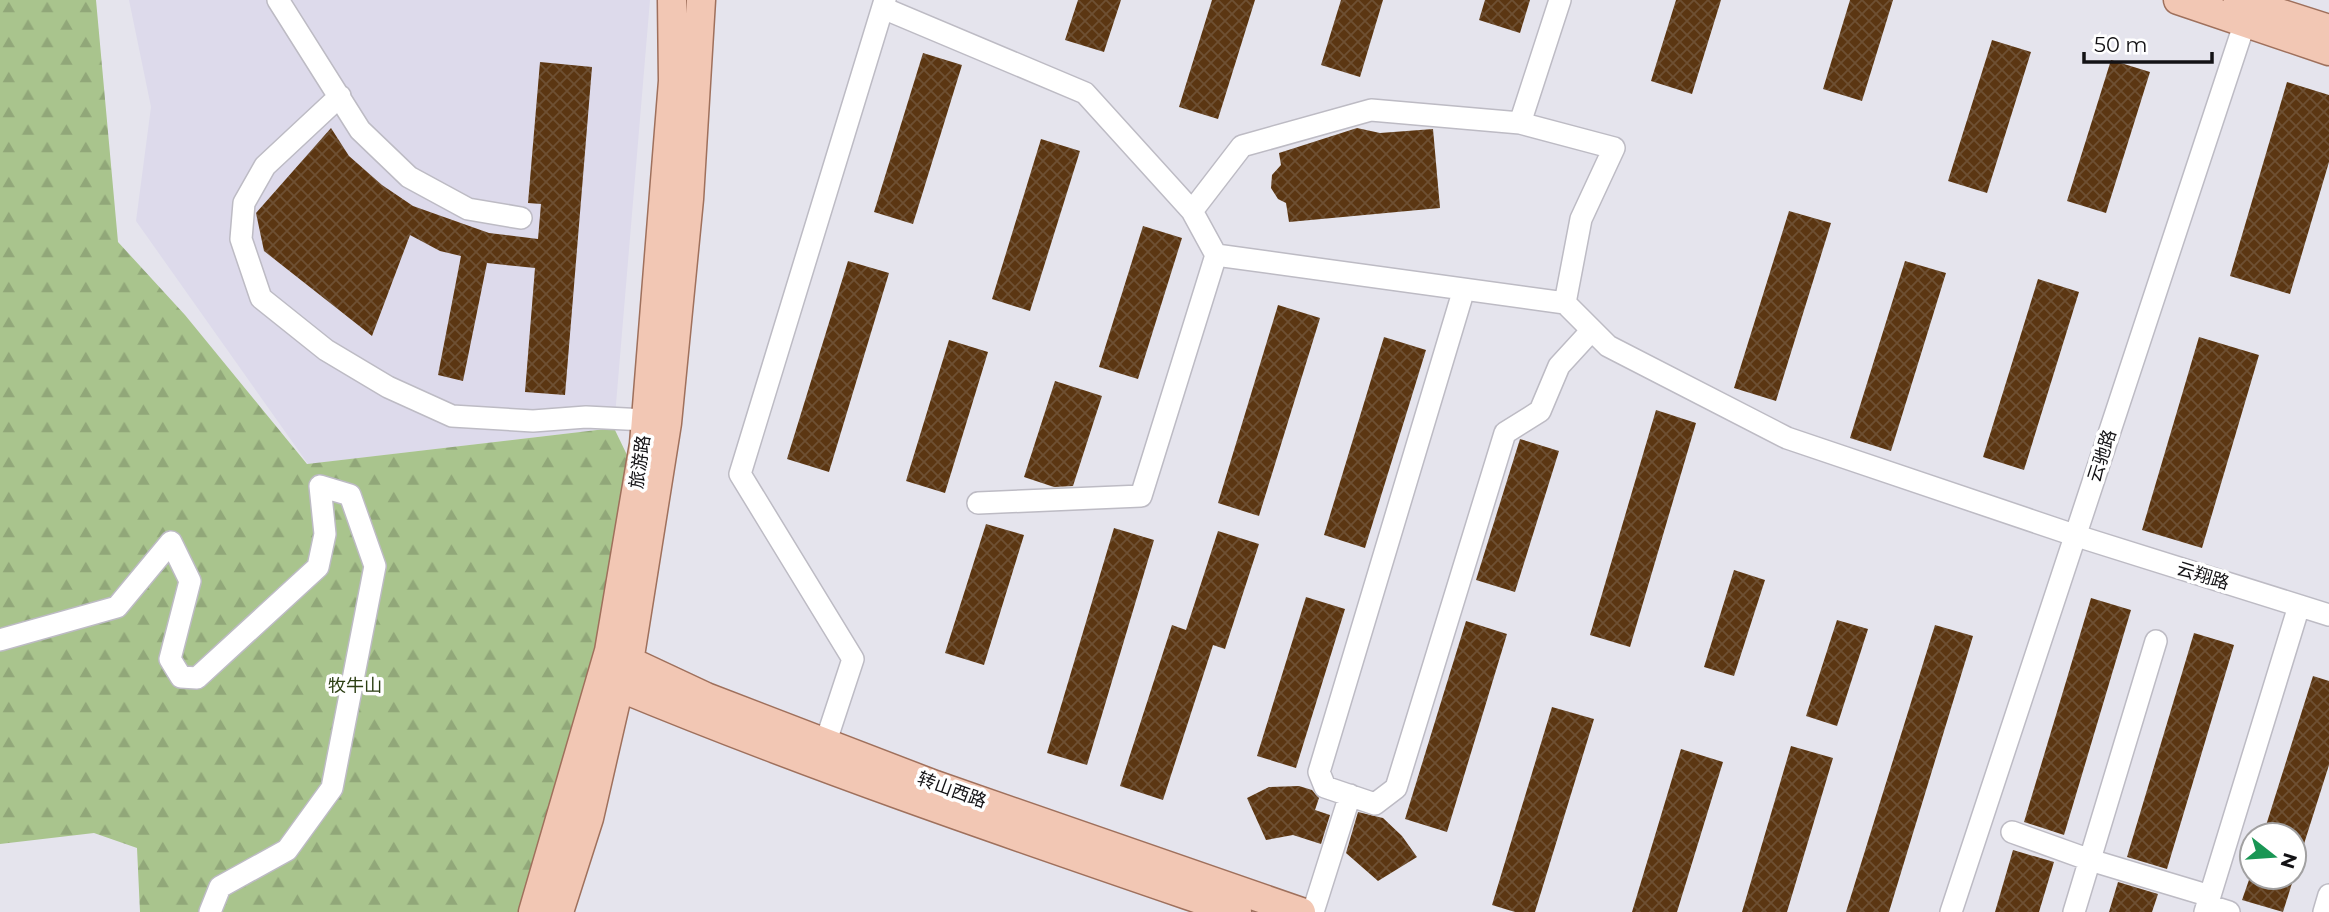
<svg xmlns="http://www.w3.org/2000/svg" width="2329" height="912" viewBox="0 0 2329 912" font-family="Montserrat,'Noto Sans SC',sans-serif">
<defs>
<pattern id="forest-firs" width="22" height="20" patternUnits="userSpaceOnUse" patternTransform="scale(1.75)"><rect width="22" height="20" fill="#a9c48d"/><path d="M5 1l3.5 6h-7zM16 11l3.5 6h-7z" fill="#91a779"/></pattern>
<pattern id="building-cross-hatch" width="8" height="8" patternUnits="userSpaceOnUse" patternTransform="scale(1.75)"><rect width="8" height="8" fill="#5b3612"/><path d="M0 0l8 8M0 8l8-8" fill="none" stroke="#6e5033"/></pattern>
</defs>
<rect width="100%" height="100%" fill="#e5e4ed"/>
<!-- built -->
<path fill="#dddaeb" d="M 129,0 L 650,0 L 614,428 L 308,464 L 136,221 L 151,107 Z"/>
<!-- forest -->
<path fill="url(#forest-firs)" d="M 0,0 L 96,0 L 118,242 L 185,315 L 307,464 L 614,428 L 627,455 L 596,671 L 523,912 L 140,912 L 137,848 L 94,833 L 0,844 Z"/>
<!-- building -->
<path fill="url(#building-cross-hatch)" d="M 1078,0 L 1121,0 L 1104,52 L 1065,40 Z
M 1212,0 L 1255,0 L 1218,119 L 1179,107 Z
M 1341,0 L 1383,0 L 1360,77 L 1321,65 Z
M 1485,0 L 1530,0 L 1520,33 L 1479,20 Z
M 1676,0 L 1721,0 L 1692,94 L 1651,81 Z
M 1850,0 L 1893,0 L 1862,101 L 1823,89 Z
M 1992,40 L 2031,52 L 1987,193 L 1948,181 Z
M 923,53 L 962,65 L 913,224 L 874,212 Z
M 2111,60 L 2150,72 L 2106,213 L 2067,201 Z
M 540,62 L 592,67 L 565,395 L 525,392 L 535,268 L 487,263 L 463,381 L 438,375 L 461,256 L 440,251 L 410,235 L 372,336 L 264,251 L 256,213 L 331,128 L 349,156 L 382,185 L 413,206 L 489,233 L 538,239 L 541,204 L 528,203 Z
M 2287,82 L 2329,95 L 2329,162 L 2290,294 L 2230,276 Z
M 1357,128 L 1380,133 L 1433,129 L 1440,208 L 1289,222 L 1286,203 L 1278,199 L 1271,188 L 1272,175 L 1281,165 L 1279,153 Z
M 1041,139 L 1080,151 L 1030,311 L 992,299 Z
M 1789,211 L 1831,223 L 1776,401 L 1734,388 Z
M 1143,226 L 1182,238 L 1138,379 L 1099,367 Z
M 848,261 L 889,273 L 829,472 L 787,459 Z
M 1905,261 L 1946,273 L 1891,451 L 1850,438 Z
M 2038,279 L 2079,292 L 2024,470 L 1983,457 Z
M 1278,305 L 1320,318 L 1259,516 L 1218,503 Z
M 1384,337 L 1426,350 L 1365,548 L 1324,535 Z
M 2199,337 L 2259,355 L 2202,548 L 2142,530 Z
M 949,340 L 988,352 L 945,493 L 906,481 Z
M 1055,381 L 1102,396 L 1073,486 L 1054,487 L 1024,477 Z
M 1656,410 L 1696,423 L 1630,647 L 1590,635 Z
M 1520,439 L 1559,451 L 1515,592 L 1476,580 Z
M 986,524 L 1024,535 L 984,665 L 945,653 Z
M 1114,528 L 1154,540 L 1087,765 L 1047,753 Z
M 1218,531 L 1259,544 L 1225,649 L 1213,645 L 1163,800 L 1120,786 L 1172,625 L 1186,630 Z
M 1734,570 L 1765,580 L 1734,676 L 1704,667 Z
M 1306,597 L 1345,609 L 1296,768 L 1257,756 Z
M 2091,598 L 2131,610 L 2064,835 L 2024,822 Z
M 1837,620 L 1868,629 L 1837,726 L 1806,716 Z
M 1466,621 L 1507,634 L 1447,832 L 1405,819 Z
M 1935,625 L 1973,636 L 1889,912 L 1846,912 Z
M 2194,633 L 2234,645 L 2167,869 L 2127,857 Z
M 2313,676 L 2329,681 L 2329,765 L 2297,866 L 2294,866 L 2294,835 L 2263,835 Z
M 1552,707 L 1594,719 L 1535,912 L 1515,912 L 1492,905 Z
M 1791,746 L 1833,758 L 1787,912 L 1742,912 Z
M 1681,749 L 1723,762 L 1677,912 L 1632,912 Z
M 1299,786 L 1312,790 L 1319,798 L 1315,810 L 1330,815 L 1321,844 L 1293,835 L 1266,840 L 1247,798 L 1269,787 Z
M 1358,812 L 1383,818 L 1402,836 L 1417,857 L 1378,881 L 1346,853 Z
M 2013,850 L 2054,862 L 2039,912 L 1995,912 Z
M 2250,877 L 2294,877 L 2283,912 L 2242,900 Z
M 2118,882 L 2158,894 L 2152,912 L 2109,912 Z"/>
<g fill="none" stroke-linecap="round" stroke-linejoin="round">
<!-- minor casing -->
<g stroke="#bdbbc4" stroke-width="24">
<path id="minor" d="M 278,0 L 360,130 L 409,177 L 468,209 L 521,218
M 883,8 L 1085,93 L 1192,211 L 1242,146 L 1371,110 L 1520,123 L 1560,0
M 340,96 L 265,166 L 244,203 L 241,239 L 261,298 L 326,350 L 388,387 L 452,416 L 533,421 L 586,417 L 646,420
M 1216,255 L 1565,303 L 1581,219 L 1614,148 L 1520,123
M 1464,289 L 1319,772 L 1325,787 L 1375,804 L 1396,788 L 1505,433 L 1540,411 L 1559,366 L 1592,330
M 1565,303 L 1608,346 L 1787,438 L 2077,536 L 2329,615
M 978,503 L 1141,496 L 1216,255 L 1192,211
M 0,640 L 117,607 L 171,542 L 190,581 L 170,659 L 181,677 L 197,678 L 318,567 L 325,534 L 320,486 L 350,495 L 375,566 L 332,788 L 287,850 L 220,887 L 210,912
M 826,741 L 853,659 L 740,474 L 885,0
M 2012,832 L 2090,860 L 2210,896 L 2207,905 L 2229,912
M 1313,912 L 1350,795
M 1951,912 L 2249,10
M 2074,912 L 2156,641
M 2205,912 L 2299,606
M 2324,912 L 2329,895"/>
</g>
<!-- major casing -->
<g stroke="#9f705c" stroke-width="31">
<path id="major" d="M 2178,0 L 2329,51
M 2238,0 L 2329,29
M 612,653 L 706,697 L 935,785 L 1301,912
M 601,684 L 619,687 C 822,771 1030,841 1237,912
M 533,912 L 609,651 L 644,444 L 673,81 L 672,0
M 559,912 L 589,818 L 619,687 L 629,662 L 667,423 L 689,199 L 701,0"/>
</g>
<!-- minor -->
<use href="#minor" stroke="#fff" stroke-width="21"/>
<!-- major -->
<use href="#major" stroke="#f2c7b4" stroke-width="28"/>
</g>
<g text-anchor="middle" stroke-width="7" stroke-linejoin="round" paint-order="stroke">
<!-- street labels -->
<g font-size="18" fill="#131215" stroke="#fff">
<text transform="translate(2102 456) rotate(-72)" y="6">云驰路</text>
<text transform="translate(640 462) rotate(-82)" y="6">旅游路</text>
<text transform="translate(2203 576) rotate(17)" y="6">云翔路</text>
<text transform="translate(952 790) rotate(20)" y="6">转山西路</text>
</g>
<!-- park labels -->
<g font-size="18" fill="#2b3e12" stroke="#fff">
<text x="355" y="692">牧牛山</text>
</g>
</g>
<!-- north arrow -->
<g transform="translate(2273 856) rotate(107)"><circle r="33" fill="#ffffff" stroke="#a1a0a1" stroke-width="2"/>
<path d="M0-5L12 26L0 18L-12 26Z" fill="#199654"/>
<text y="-10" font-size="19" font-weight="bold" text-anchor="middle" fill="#131215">N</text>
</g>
<!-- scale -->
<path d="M2084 52v10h128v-10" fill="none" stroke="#131215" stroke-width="3.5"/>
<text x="2094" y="52" font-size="21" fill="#131215" stroke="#ffffff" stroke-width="5" paint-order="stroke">50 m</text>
</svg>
